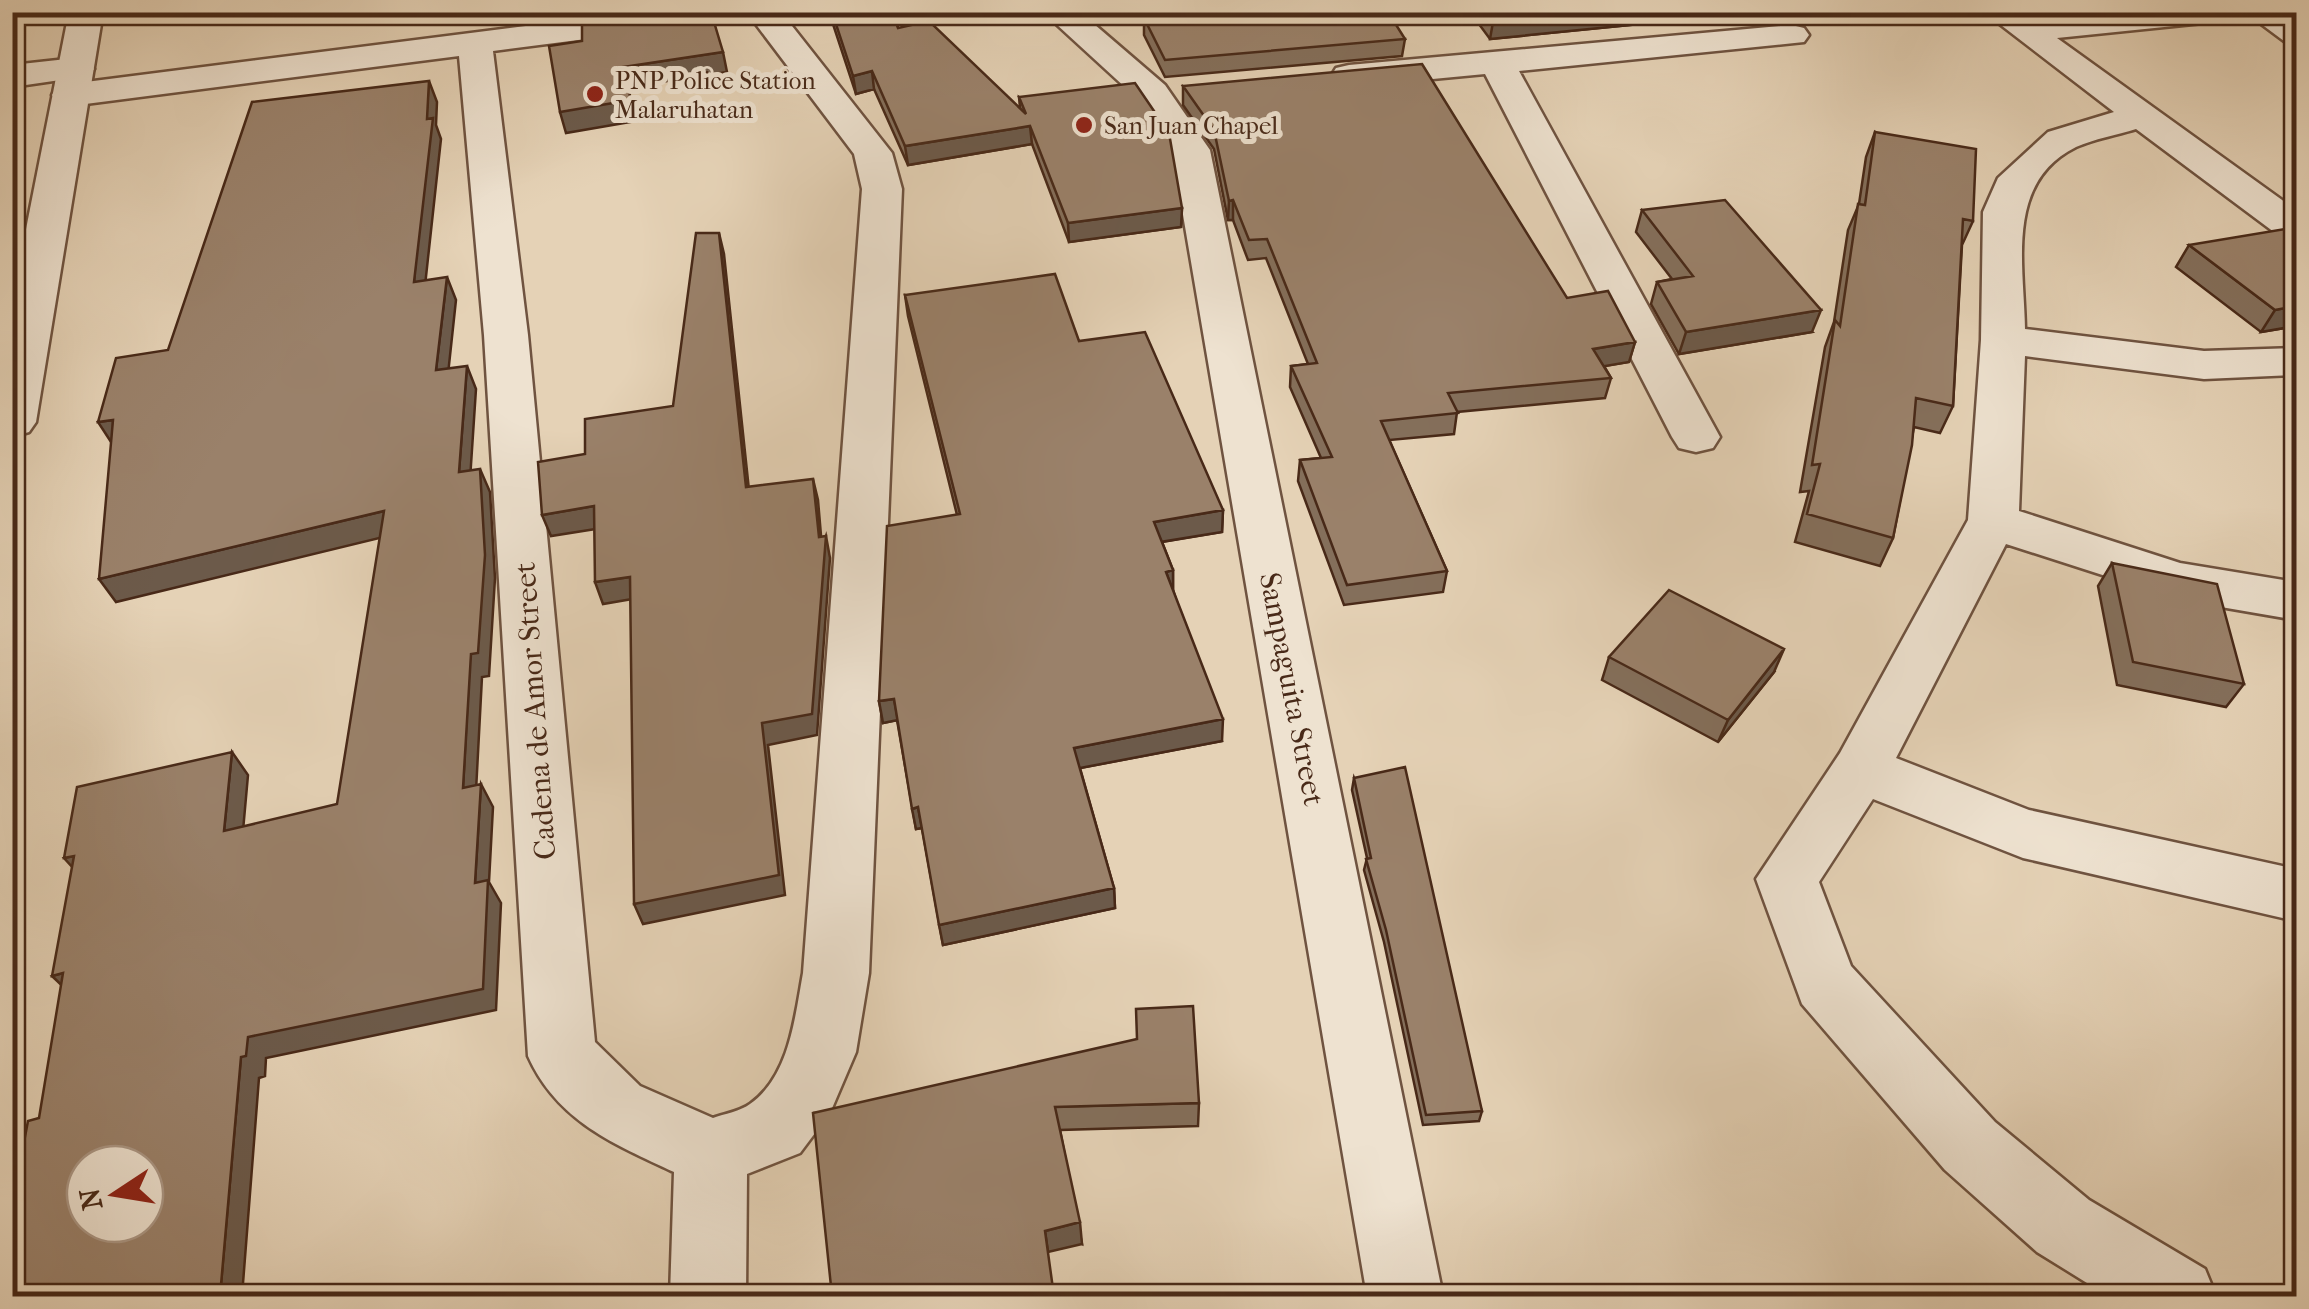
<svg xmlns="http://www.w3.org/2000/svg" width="2309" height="1309" viewBox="0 0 2309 1309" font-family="'IM FELL French Canon',serif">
<rect width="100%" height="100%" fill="#e5d2b6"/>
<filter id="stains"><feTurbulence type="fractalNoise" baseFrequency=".002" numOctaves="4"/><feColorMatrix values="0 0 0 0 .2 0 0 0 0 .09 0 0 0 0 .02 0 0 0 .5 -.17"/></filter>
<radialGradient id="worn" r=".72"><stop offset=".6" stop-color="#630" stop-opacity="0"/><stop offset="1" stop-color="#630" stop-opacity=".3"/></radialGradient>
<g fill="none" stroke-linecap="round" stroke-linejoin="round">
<!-- minor casing -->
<g stroke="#6f5340" stroke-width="5">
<path id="minor" d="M 636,12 L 666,12 L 673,20 L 668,27 L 656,30 L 493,51 L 528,335 L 595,1042 L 640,1086 L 713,1118 C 724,1114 741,1111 750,1104 C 790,1076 795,1016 803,973 L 862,189 L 854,154 L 755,23 L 735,19 L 731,12 L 781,12 L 892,153 L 902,189 L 869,973 L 856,1052 L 830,1113 L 800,1153 L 747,1174 L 746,1296 L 670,1296 L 674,1172 C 614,1144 557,1121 528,1056 L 484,335 L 459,56 L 70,106 L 57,103 L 52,95 L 57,87 L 70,84 Z
M 1043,12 L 1080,12 L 1165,85 L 1210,150 L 1443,1296 L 1367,1296 L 1172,150 L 1139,100 Z
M 1984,12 L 2022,12 L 2033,20 L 2109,12 L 2229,12 L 2225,19 L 2213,22 L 2057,38 L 2296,210 L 2296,241 L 2282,238 L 2136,129 C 2117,135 2094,139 2076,147 C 2005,182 2024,264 2025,329 L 2204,351 L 2296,348 L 2296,375 L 2204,379 L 2025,356 L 2019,511 L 2180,563 L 2296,582 L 2296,620 L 2180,600 L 2006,544 L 1896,758 L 2029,810 L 2296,869 L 2296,921 L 2023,858 L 1873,799 L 1819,882 L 1851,966 L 1995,1122 L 2089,1200 L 2205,1269 L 2216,1296 L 2108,1296 L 2037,1252 L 1945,1170 L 1802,1004 L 1756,879 L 1840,753 L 1968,520 L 1981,340 L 1983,212 L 1998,178 L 2048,132 L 2114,112 Z
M 2245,12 L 2285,12 L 2296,20 L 2296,44 L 2284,41 Z
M 1792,25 L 1804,28 L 1809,35 L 1804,42 L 1519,71 L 1720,437 L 1713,448 L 1696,452 L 1679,448 L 1672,437 L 1485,74 L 1349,87 L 1336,84 L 1331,76 L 1336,68 L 1349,65 Z
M 76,58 L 88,62 L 94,69 L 88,76 L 12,87 L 12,65 Z"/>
</g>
<!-- tertiary casing -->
<g stroke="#6f5340" stroke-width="5">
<path id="tertiary" d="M 69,12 L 103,12 L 36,422 L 29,432 L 12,437 L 12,300 Z"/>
</g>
<!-- minor -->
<use href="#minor" fill="#eee2d0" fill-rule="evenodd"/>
<!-- tertiary -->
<use href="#tertiary" fill="#eee2d0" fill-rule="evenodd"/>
</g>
<!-- wall -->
<path fill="#846f5b" stroke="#482918" stroke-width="2.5" d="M 829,12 L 892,12 L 898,28 L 1020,108 L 1019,97 L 1182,208 L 1181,227 L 1069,242 L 1032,144 L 908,165 L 874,89 L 856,94 Z
M 1470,12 L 1761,12 L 1490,39 Z
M 1144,18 L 1405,39 L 1402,56 L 1165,77 L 1144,35 Z
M 1183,86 L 1567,298 L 1635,342 L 1629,362 L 1604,366 L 1611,378 L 1605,398 L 1457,412 L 1454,434 L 1389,440 L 1447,571 L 1443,592 L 1344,605 L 1298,481 L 1300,460 L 1321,458 L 1290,387 L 1291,366 L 1308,364 L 1266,258 L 1248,260 L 1233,220 L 1228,220 L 1214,149 L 1183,105 Z
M 1875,132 L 1973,221 L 1962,245 L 1953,406 L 1940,433 L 1914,427 L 1893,538 L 1880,566 L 1795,542 L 1809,491 L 1800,492 L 1825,347 L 1834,322 L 1848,230 L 1859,204 L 1866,157 Z
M 1642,210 L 1812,332 L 1679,354 L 1651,304 L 1657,282 L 1672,279 L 1636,232 Z
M 2189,245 L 2296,326 L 2261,332 L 2176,267 Z
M 905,295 L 1079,341 L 1223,510 L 1222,532 L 1162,542 L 1173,570 L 1173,590 L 1222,741 L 1080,768 L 1114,888 L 1115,908 L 943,945 L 922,828 L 916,829 L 897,720 L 883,723 L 879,701 L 957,515 L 908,316 Z
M 2112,563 L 2244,684 L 2226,707 L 2117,685 L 2098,586 Z
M 1609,657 L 1774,672 L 1718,742 L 1602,680 Z
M 1354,778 L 1482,1111 L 1479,1121 L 1423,1125 L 1384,942 L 1364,870 L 1367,858 L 1352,790 Z
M 1199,1103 L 1198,1126 L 1060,1130 L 1082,1244 L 813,1113 Z"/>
<!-- shaded-wall -->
<path fill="#6c5a4a" stroke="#482918" stroke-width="2.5" d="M 1588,12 L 1761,12 L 1490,39 L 1493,22 Z
M 723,52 L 727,72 L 628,87 L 636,121 L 566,133 L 560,112 L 623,67 Z
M 872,71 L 874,89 L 856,94 L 853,76 Z
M 429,81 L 437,102 L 436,125 L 441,139 L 423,304 L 414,282 Z
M 1030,126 L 1032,144 L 908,165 L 905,146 Z
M 1233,200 L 1233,220 L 1228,220 L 1229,201 Z
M 1182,208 L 1181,227 L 1069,242 L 1068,223 Z
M 719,233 L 724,254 L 751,509 L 746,487 Z
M 447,277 L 456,300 L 446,393 L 436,370 Z
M 2296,306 L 2296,326 L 2261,332 L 2275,310 Z
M 1821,310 L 1812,332 L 1679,354 L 1686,332 Z
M 1635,342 L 1629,362 L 1588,369 L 1593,349 Z
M 467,366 L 476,389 L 469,495 L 459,472 Z
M 113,420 L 113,445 L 98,422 Z
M 480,469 L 490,492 L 495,578 L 489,676 L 482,677 L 475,810 L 463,788 Z
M 813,479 L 818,500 L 823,559 L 819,537 Z
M 594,506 L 602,528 L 551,536 L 542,515 Z
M 1223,510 L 1222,532 L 1154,543 L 1154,522 Z
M 384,511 L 396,534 L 116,602 L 99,579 Z
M 826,536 L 830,558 L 817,735 L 768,745 L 785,895 L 643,924 L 634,904 L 762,723 Z
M 1173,570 L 1173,592 L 1166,572 Z
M 630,577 L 638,598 L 603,604 L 595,582 Z
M 1784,649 L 1774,672 L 1718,742 L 1728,720 Z
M 894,699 L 898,720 L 883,723 L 879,701 Z
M 1223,719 L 1222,741 L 1075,769 L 1074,748 Z
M 232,752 L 248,775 L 241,853 L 224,831 Z
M 481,784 L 493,807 L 489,882 L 501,903 L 496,1010 L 266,1058 L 265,1076 L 259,1078 L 242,1296 L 220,1296 L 241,1057 L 248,1037 L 475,883 Z
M 918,807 L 922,828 L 916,829 L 912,809 Z
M 74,856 L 84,880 L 64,858 Z
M 1114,888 L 1115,908 L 943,945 L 939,925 Z
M 63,973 L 74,997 L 52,976 Z
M 1080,1222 L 1082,1244 L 1048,1252 L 1045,1231 Z"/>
<!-- building -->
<path fill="#9a816a" stroke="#482918" stroke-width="2.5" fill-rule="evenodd" d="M 656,12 L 711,12 L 723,52 L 623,67 L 631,100 L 560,112 L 549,46 L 582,41 L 582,22 Z
M 832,12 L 892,12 L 898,28 L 929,21 L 1026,114 L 1019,97 L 1135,83 L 1169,133 L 1182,208 L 1068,223 L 1030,126 L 905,146 L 872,71 L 853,76 Z
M 1202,12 L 1388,12 L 1405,39 L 1165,60 L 1144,18 Z
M 1486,12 L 1588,12 L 1493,22 Z
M 1422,64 L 1567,298 L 1608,291 L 1635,342 L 1593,349 L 1611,378 L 1448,393 L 1458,413 L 1381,421 L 1447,571 L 1347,585 L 1300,460 L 1332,457 L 1291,366 L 1317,363 L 1267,239 L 1249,240 L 1233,200 L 1229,201 L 1214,130 L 1183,86 Z
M 429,81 L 427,119 L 433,118 L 414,282 L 447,277 L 436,370 L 467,366 L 459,472 L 480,469 L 485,555 L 478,653 L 471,654 L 463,788 L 481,784 L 475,883 L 488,880 L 483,989 L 248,1037 L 246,1056 L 241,1057 L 220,1296 L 12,1296 L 12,1205 L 28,1121 L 39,1118 L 63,973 L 52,976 L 74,856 L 64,858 L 77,787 L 232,752 L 224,831 L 337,804 L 384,511 L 99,579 L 113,420 L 98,422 L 116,358 L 168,350 L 252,102 ZM 85,1164 L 145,1164 L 145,1224 L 85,1224 Z
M 1875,132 L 1976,149 L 1973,221 L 1963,219 L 1953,406 L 1916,398 L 1912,445 L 1893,538 L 1807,514 L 1820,464 L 1812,465 L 1835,320 L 1840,326 L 1858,204 L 1865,205 Z
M 1725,200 L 1821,310 L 1686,332 L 1657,282 L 1693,276 L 1642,210 Z
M 2285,229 L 2296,237 L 2296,306 L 2275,310 L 2189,245 Z
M 696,233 L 719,233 L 746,487 L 813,479 L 819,537 L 826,536 L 812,714 L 762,723 L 779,875 L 634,904 L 630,577 L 595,582 L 594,506 L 542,515 L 538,462 L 585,454 L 585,419 L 673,406 Z
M 1055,274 L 1079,341 L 1145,332 L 1223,510 L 1154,522 L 1173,570 L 1166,572 L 1223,719 L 1074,748 L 1114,888 L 939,925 L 918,807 L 912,809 L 894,699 L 879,701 L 887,526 L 960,514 L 905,295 Z
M 2112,563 L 2217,584 L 2244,684 L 2133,662 Z
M 1669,590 L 1784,649 L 1728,720 L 1609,657 Z
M 1405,767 L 1482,1111 L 1426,1115 L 1386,930 L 1366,859 L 1371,858 L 1354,778 Z
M 1193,1006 L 1199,1103 L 1055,1107 L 1080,1222 L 1045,1231 L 1054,1296 L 832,1296 L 813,1113 L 1137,1039 L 1136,1009 Z
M 593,1288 L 593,1296 L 558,1296 Z"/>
<!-- markers -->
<g fill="#8f2418" stroke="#eee2d0" stroke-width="4">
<circle cx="595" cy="94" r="10"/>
<circle cx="1084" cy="125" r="10"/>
</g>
<g text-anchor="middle" stroke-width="10" stroke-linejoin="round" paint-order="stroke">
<!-- far-poi labels -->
<g font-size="25" fill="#482918" stroke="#eee2d0" text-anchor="start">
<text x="615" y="89">PNP Police Station<tspan x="615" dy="29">Malaruhatan</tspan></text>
<text x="1104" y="134">San Juan Chapel</text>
</g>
<!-- street labels -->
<g font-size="30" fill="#482918" stroke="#eee2d0">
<text transform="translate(1292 689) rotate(79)" y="10">Sampaguita Street</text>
<text transform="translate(535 711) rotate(-94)" y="10">Cadena de Amor Street</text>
</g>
</g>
<!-- margin -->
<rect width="2309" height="1309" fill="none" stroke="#e5d2b6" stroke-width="50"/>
<rect x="15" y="15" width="2279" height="1279" fill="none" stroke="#482918" stroke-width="5"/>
<rect x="25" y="25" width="2259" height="1259" fill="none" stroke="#482918" stroke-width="2.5"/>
<!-- north arrow -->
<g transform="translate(115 1194) rotate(258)"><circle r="48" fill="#eee2d0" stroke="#ac9886" stroke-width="2.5"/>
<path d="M0-8L18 38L0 25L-18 38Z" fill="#8f2418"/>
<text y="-15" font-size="28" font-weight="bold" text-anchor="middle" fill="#482918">N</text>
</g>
<rect width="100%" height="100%" filter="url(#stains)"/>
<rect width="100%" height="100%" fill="url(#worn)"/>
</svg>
